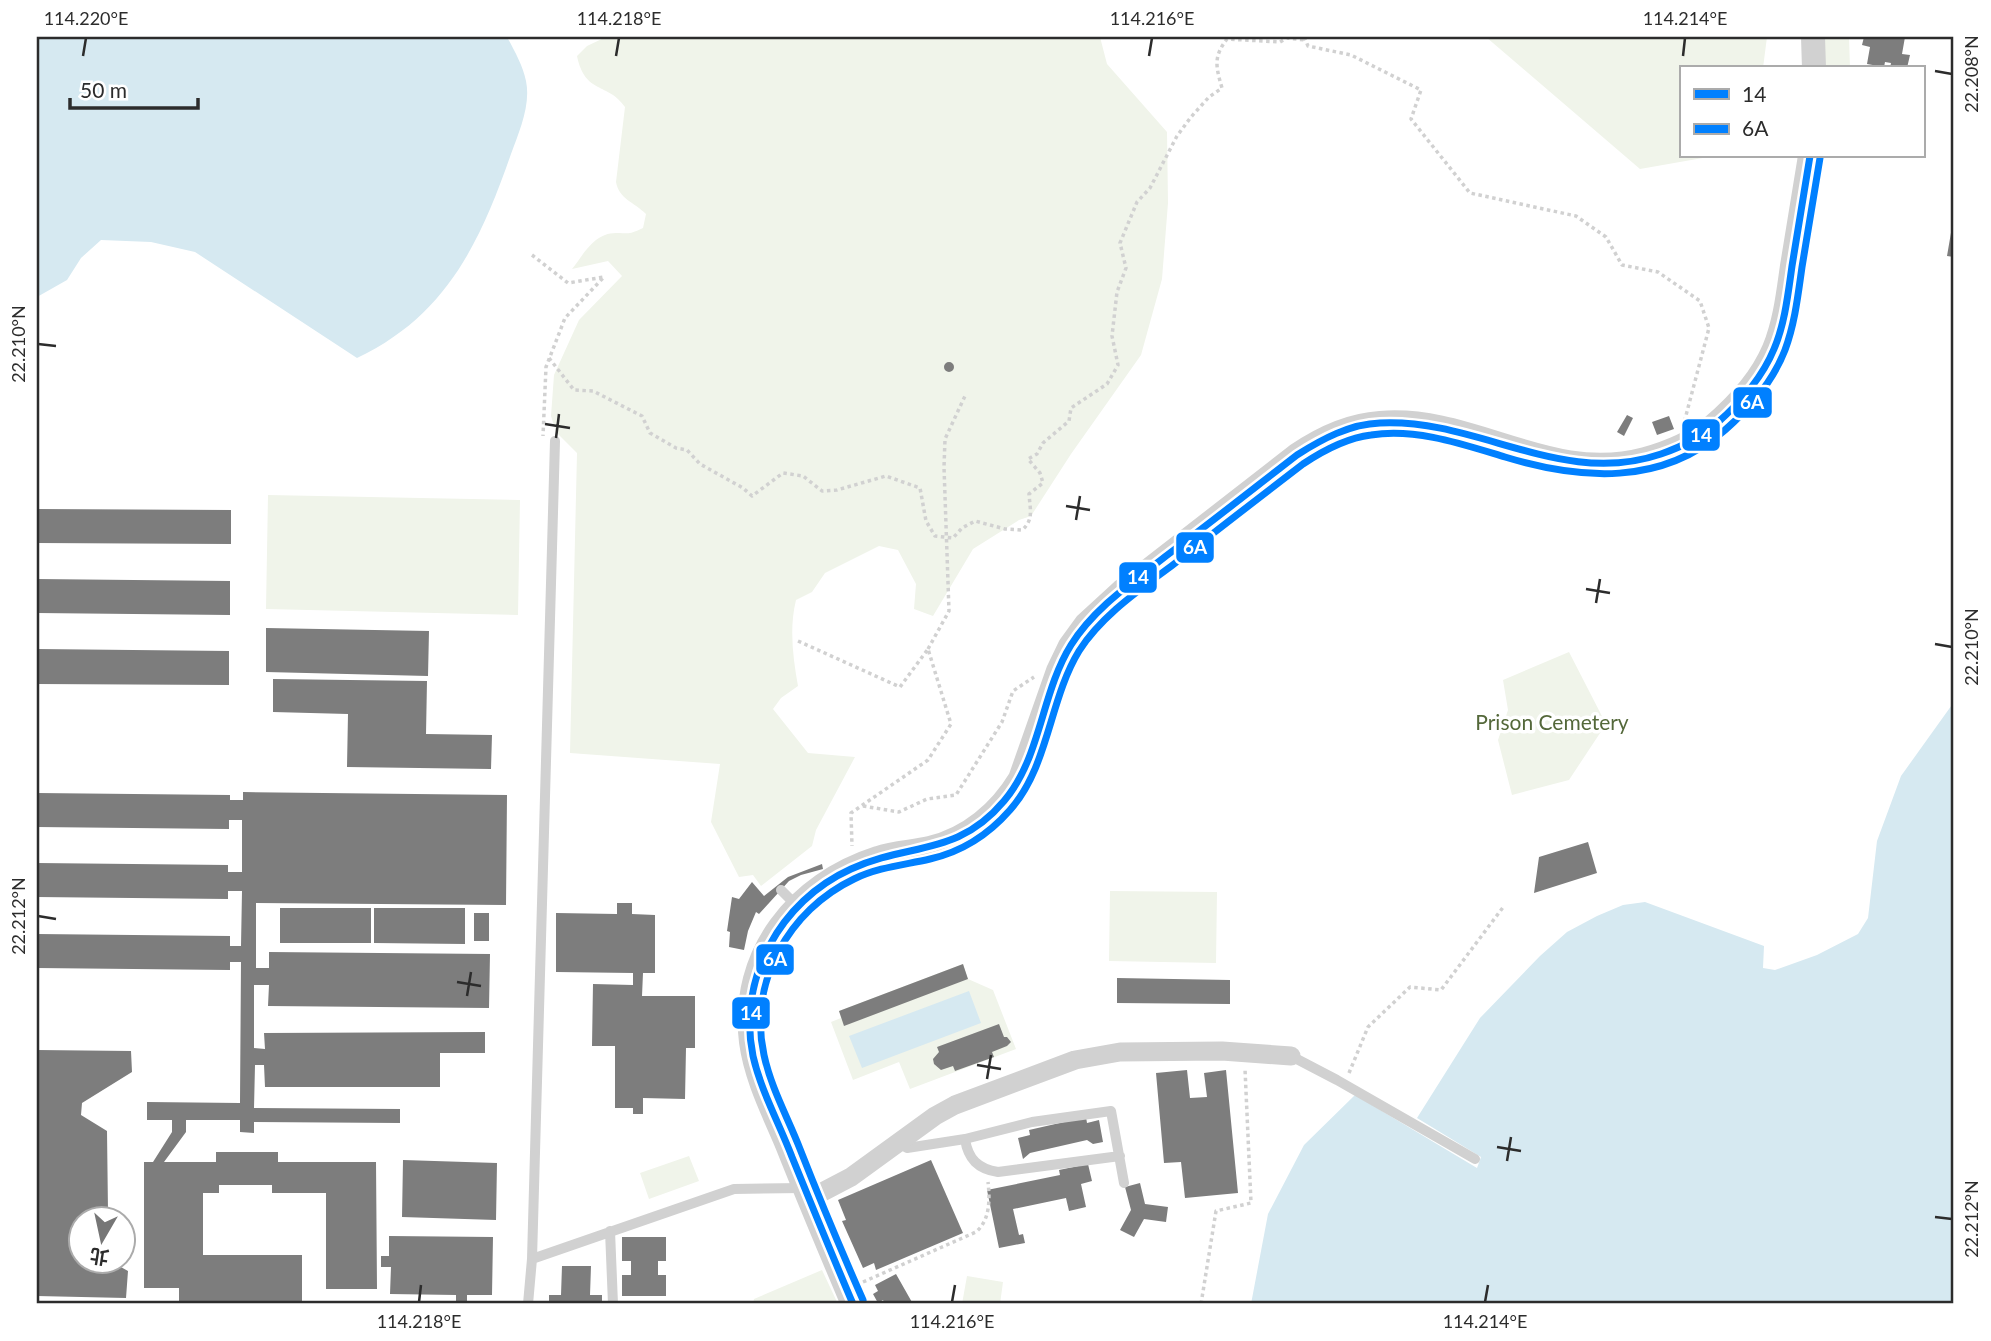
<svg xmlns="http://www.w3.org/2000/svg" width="1991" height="1341" viewBox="0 0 1991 1341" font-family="Lato,'Noto Sans TC',sans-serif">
<rect width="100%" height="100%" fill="#fff"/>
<!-- green -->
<path fill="#f0f4ea" d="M 606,37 L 1100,37 L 1107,64 L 1167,132 L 1168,203 L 1162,279 L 1141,355 L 1071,454 L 1031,516 L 1019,520 L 973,549 L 933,616 L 914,609 L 916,584 L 898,550 L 879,546 L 825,573 L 812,592 L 796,600 C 789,628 793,658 798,686 L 781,698 L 773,709 L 808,753 L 855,757 L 816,830 L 812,846 L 761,886 L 753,875 L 739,877 L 711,822 L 720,764 L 570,753 L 577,453 L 556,432 L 551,416 L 554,375 L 579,320 L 622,276 L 608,261 L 572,269 C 584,254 594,233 616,233 C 631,233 628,235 643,228 L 646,214 C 634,202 619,199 616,182 L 625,107 C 608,82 585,95 577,56 L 587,46 Z
M 1486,37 L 1767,37 L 1763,68 L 1681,68 L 1681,156 L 1714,156 L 1640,169 Z
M 1825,37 L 1849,37 L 1850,68 L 1823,68 Z
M 268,495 L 520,500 L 518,615 L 266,609 Z
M 1569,652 L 1606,724 L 1569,780 L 1512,795 L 1498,740 L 1508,710 L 1503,680 Z
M 1110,891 L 1217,892 L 1216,963 L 1109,961 Z
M 963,964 L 968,979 L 993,990 L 1016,1049 L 910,1089 L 899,1062 L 853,1080 L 831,1022 L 841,1018 L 839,1011 Z
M 689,1156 L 699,1181 L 649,1199 L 640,1173 Z
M 822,1270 L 838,1304 L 753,1304 L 754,1299 Z
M 967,1276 L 1003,1282 L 1000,1304 L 962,1304 Z"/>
<!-- water -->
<path fill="#d6e9f1" d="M 37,37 L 507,37 C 514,50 523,66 526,81 C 531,105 519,132 511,154 C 480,243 446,316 357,358 L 195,252 L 151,242 L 101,240 L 81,258 L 67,280 L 37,297 Z
M 1954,702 L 1954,1304 L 1251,1304 L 1268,1214 L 1304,1145 L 1355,1095 L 1477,1168 L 1481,1157 L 1417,1118 L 1480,1018 L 1540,956 L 1567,932 L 1597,916 L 1623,905 L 1645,902 L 1764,946 L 1763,968 L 1775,970 L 1817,955 L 1858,934 L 1868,918 L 1877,841 L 1901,776 Z
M 969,991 L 981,1023 L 862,1068 L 849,1036 Z"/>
<!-- building -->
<path fill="#7d7d7d" d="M 1864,37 L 1882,37 L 1888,39 L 1889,37 L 1905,37 L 1902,54 L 1910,55 L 1907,68 L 1890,68 L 1891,63 L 1885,62 L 1884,67 L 1867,64 L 1870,47 L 1862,45 Z
M 1953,221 L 1954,221 L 1954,257 L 1947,256 Z
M944 367a5 5 0 1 1 10 0a5 5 0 1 1-10 0Z
M 1627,415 L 1633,418 L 1624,436 L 1617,432 Z
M 1669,416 L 1674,429 L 1657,435 L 1652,422 Z
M 37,509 L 231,510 L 231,544 L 37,543 Z
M 37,579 L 230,581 L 230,615 L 37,613 Z
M 266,628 L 429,631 L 428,676 L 266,672 Z
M 37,649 L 229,651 L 229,685 L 37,684 Z
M 273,679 L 427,681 L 426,734 L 492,735 L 491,769 L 347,767 L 348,714 L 273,712 Z
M 243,792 L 507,795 L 506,905 L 256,903 L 256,968 L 269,968 L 269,952 L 490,954 L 489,1008 L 268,1006 L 269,985 L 254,985 L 254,1048 L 265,1049 L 264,1033 L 485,1032 L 485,1053 L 440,1053 L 440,1087 L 265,1087 L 264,1065 L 255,1065 L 254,1108 L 400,1109 L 400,1123 L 254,1122 L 254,1133 L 240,1132 L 240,1120 L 186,1120 L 186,1132 L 164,1162 L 216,1162 L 216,1152 L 278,1152 L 278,1162 L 376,1162 L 377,1289 L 326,1289 L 326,1193 L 272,1193 L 272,1185 L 219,1185 L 219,1193 L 203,1193 L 203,1255 L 302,1255 L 302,1304 L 179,1304 L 179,1288 L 144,1288 L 144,1162 L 153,1162 L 172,1132 L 172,1120 L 147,1120 L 147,1102 L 240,1103 L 241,962 L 230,962 L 230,970 L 37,968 L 37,934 L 230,936 L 230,946 L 241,946 L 242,891 L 228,891 L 228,899 L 37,897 L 37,863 L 228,865 L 228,872 L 242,872 L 242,820 L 229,820 L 229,829 L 37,827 L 37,793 L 230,795 L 230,800 L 243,800 Z
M 1588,842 L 1597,873 L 1534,893 L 1539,857 Z
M 822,864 L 823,869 L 801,875 L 789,881 L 759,914 L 756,912 L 748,931 L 744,950 L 729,947 L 730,932 L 727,931 L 732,897 L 739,899 L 752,882 L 764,896 L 788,877 Z
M 617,903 L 632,903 L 632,914 L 655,915 L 655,973 L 643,973 L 642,996 L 695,996 L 695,1048 L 686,1048 L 685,1099 L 643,1098 L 643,1114 L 633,1114 L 633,1108 L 615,1108 L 615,1046 L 592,1046 L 593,984 L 633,985 L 633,973 L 556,972 L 556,913 L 617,914 Z
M 280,908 L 371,908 L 371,943 L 280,943 Z
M 374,908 L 465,908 L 465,944 L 374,943 Z
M 474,913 L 489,913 L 489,941 L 474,941 Z
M 963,964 L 968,979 L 844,1026 L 839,1011 Z
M 1117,978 L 1230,980 L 1230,1004 L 1117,1003 Z
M 999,1024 L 1004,1037 L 1007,1037 L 1011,1042 L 1007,1046 L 992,1052 L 994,1057 L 955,1071 L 953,1066 L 941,1070 L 934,1064 L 933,1059 L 939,1052 L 937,1047 Z
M 37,1050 L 131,1051 L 132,1072 L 82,1103 L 81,1115 L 107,1131 L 108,1212 L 98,1218 L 80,1218 L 80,1261 L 110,1261 L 128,1271 L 126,1298 L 37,1296 Z
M 1187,1070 L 1190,1098 L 1207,1097 L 1204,1073 L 1226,1070 L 1238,1193 L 1185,1198 L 1181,1162 L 1164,1163 L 1156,1073 Z
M 1086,1117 L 1087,1123 L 1099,1120 L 1103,1142 L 1093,1144 L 1087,1140 L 1030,1153 L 1023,1159 L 1018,1138 L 1030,1135 L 1029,1130 Z
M 403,1160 L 497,1163 L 496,1220 L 402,1217 Z
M 931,1160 L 963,1233 L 876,1270 L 874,1263 L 863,1268 L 842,1221 L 846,1220 L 838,1200 Z
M 1088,1164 L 1092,1181 L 1081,1184 L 1086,1207 L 1069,1211 L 1066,1198 L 1013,1209 L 1019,1235 L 1023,1234 L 1025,1243 L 999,1248 L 987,1190 L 1060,1175 L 1059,1170 Z
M 1140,1183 L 1145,1204 L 1168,1207 L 1166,1222 L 1144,1219 L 1134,1237 L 1120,1230 L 1131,1210 L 1125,1187 Z
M 389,1236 L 493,1237 L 492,1295 L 467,1295 L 467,1301 L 456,1301 L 456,1295 L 390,1294 L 391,1267 L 381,1267 L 381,1256 L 389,1256 Z
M 622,1237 L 666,1237 L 666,1261 L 658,1261 L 658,1275 L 666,1275 L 666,1296 L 622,1296 L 622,1275 L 631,1275 L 631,1261 L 622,1261 Z
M 562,1266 L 591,1266 L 590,1295 L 602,1295 L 602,1304 L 549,1304 L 549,1295 L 561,1295 Z
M 896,1274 L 913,1304 L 885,1304 L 883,1300 L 878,1303 L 873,1294 L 878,1291 L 875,1285 Z"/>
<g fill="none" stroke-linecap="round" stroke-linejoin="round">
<!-- path -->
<path stroke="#d1d1d1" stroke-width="3.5" stroke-dasharray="3.5 3.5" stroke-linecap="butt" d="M 1304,37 L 1308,46 L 1351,55 L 1421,90 L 1411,119 L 1470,193 L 1576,216 L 1606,237 L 1622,265 L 1658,272 L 1700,301 L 1709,328 L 1684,423
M 532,255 L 568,283 L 604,277 L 565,318 L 546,367 L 543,436
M 549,358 L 574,390 L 593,391 L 642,416 L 650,433 L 676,448 L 687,450 L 700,464 L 743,488 L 752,496 L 783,473 L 803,476 L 822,491 L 837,490 L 886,476 L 920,488 L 926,521 L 935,536 L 953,538 L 962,528 L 975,521 L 1005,529 L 1022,530 C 1034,520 1030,509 1029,494 L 1043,483 L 1040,473 L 1028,459 L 1037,454 L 1043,443 L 1069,421 L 1071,408 L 1107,384 L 1118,365 L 1112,336 L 1117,292 L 1126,268 L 1120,243 L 1137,202 L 1150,188 L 1177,136 L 1191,117 L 1209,97 L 1222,88 C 1216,67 1213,57 1227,39 L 1280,42 L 1287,38 L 1305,40
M 798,641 L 900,687 L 928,649 L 951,724 L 928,760 L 851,813 L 852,846
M 928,649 L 949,611 L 944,467 L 945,439 L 965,396
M 863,806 L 899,812 L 927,799 L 956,795 L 1002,722 L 1013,691 L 1034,677
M 1349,1073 L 1368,1027 L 1410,987 L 1441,990 L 1504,906
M 863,1282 L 976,1232 C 990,1220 990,1200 988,1182
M 1201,1304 L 1216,1211 L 1251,1203 L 1245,1069"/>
<!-- service -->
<path stroke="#d1d1d1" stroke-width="10" d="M 781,890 L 796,905
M 1291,1056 L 1337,1080 L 1475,1159
M 965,1139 L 1032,1122 L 1111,1111 L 1124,1183
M 898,1143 L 907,1148 L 965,1139 C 968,1159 978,1169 998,1172 L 1120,1156
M 610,1231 L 613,1304
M 532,1259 L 734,1189 L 803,1188
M 528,1304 L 532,1259 L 555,441"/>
<!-- minor -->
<path stroke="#d1d1d1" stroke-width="19" d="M 809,1199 L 851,1177 L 935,1116 L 955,1105 L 1075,1060 L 1120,1052 L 1222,1051 L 1291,1056"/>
<!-- tertiary -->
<path stroke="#d1d1d1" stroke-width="24" d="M 1813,37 L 1814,68
M 853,1304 C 831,1252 809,1200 788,1147 C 774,1113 756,1079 751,1042 C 740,954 797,884 878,858 C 895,852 913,852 930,848 C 969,839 1000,812 1020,779 L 1058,671 L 1070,646 L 1086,624 L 1122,591 L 1297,455 C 1322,438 1350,425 1380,423 C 1473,415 1549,485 1645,459 C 1670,452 1692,443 1712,427 C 1738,405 1761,380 1774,349 C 1785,322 1788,294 1792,266 C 1798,229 1804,192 1810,156"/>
<!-- bus-1 casing -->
<g stroke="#fff" stroke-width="12">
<path id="bus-1" d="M 853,1304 C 832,1255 812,1206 792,1157 C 779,1123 761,1091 753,1056 C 737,979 780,901 851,869 C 910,842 957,857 1004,801 C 1041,758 1041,693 1071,645 C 1094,608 1133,582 1166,556 C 1210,523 1253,489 1297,455 C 1322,439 1350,424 1380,423 C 1478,418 1562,488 1661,454 C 1681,447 1700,438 1716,424 C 1740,403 1762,378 1774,349 C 1785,323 1788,294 1792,266 C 1798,229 1804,193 1810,156"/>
</g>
<!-- bus-2 casing -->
<g stroke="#fff" stroke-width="12">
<path id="bus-2" d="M 863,1300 C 841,1250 820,1200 800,1149 C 788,1118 771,1088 764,1055 C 748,982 789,910 854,879 C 879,867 904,865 930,859 C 961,852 989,834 1010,810 C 1049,766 1049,700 1079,651 C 1102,615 1141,589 1174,564 C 1217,530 1260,497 1303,464 C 1324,450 1346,438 1371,435 C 1416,428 1462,444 1505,457 C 1581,480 1661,486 1725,430 C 1750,408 1773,381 1785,350 C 1795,323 1798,295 1802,267 C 1808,231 1814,194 1820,158"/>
</g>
<!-- bus-1 -->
<use href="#bus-1" stroke="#0080ff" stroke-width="7"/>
<!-- bus-2 -->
<use href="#bus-2" stroke="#0080ff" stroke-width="7"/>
</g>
<!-- ticks -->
<path fill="none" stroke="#2c2c2c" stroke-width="2.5" d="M 83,56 L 86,38M 616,56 L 619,38M 1149,56 L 1152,38M 1683,56 L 1685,38M 1935,71 L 1952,74M 38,344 L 56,346M 545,424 L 570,428M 556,438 L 559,414M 1066,506 L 1090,510M 1076,520 L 1080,496M 1586,589 L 1610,593M 1596,603 L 1600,579M 1935,644 L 1952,647M 38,916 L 56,919M 457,982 L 481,986M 467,996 L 471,972M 977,1065 L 1001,1069M 987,1079 L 991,1055M 1497,1147 L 1521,1151M 1507,1161 L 1511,1137M 1935,1217 L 1952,1219M 419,1302 L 421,1285M 952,1302 L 955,1285M 1485,1302 L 1488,1285"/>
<g text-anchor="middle" stroke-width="7" stroke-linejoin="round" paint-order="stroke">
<!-- park labels -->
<g font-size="21" fill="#54683a" stroke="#fff">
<text x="1552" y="730">Prison Cemetery</text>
</g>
</g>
<g stroke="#fff" stroke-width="2.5">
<rect x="1732" y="386" width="41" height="33" rx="7" fill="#0080ff"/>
<rect x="1681" y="418" width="40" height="34" rx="7" fill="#0080ff"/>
<rect x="1175" y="531" width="40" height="33" rx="7" fill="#0080ff"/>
<rect x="1118" y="561" width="40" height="33" rx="7" fill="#0080ff"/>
<rect x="755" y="943" width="40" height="33" rx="7" fill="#0080ff"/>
<rect x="731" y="996" width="40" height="34" rx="7" fill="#0080ff"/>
</g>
<g font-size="19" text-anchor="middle" font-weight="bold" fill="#fff">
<text x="1752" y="409">6A</text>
<text x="1701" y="442">14</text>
<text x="1195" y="554">6A</text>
<text x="1138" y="584">14</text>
<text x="775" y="966">6A</text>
<text x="751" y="1020">14</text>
</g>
<!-- border -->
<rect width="1991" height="1341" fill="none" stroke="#ffffff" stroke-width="77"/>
<!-- legend -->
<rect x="1680" y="66" width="245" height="91" fill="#ffffff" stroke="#ababab" stroke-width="2"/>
<rect x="1694" y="89" width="35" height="10" fill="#0080ff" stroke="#ababab" stroke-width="2"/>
<text x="1742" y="102" font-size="21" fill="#2c2c2c">14</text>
<rect x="1694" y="124" width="35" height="10" fill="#0080ff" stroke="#ababab" stroke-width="2"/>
<text x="1742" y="136" font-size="21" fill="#2c2c2c">6A</text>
<!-- north arrow -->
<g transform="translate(102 1240) rotate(189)"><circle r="33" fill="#ffffff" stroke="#ababab" stroke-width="2"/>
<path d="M0-5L12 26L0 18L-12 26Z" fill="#767676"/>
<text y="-10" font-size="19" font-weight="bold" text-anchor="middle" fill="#2c2c2c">北</text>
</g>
<!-- scale -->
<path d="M70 98v10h128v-10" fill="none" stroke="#2c2c2c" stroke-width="3.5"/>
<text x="80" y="98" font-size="21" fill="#2c2c2c" stroke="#ffffff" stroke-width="5" paint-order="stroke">50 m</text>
<rect x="38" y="38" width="1914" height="1264" fill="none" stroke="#2c2c2c" stroke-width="2.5"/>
<g font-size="18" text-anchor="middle" fill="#2c2c2c">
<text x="86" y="25">114.220°E</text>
<text x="619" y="25">114.218°E</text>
<text x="1152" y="25">114.216°E</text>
<text x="1685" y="25">114.214°E</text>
<text transform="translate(1972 74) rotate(-90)" y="6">22.208°N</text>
<text transform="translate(19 344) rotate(-90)" y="6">22.210°N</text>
<text transform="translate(1972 647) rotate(-90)" y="6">22.210°N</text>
<text transform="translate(19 916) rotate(-90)" y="6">22.212°N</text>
<text transform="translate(1972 1219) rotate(-90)" y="6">22.212°N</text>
<text x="419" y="1328">114.218°E</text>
<text x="952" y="1328">114.216°E</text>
<text x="1485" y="1328">114.214°E</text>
</g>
</svg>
